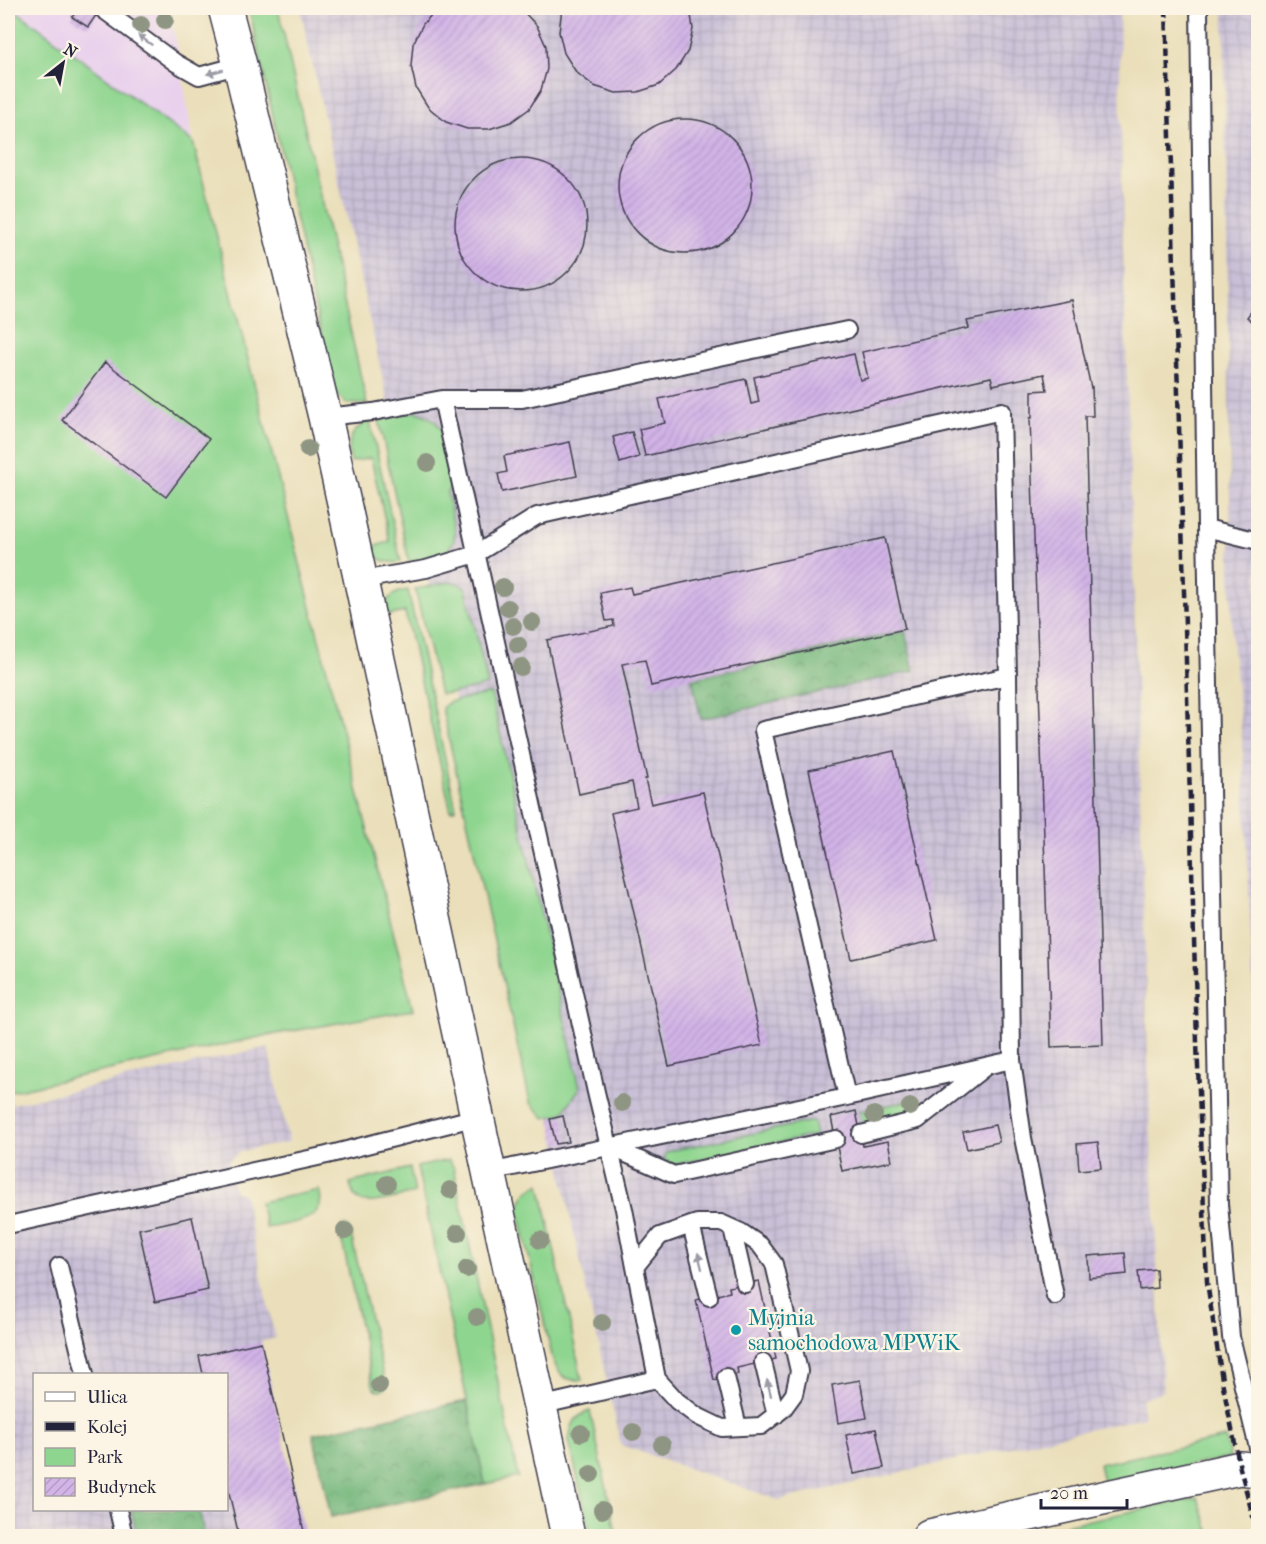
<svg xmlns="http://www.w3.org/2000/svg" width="1266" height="1544" viewBox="0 0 1266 1544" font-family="'IM FELL French Canon',serif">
<defs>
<pattern id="industrial-grid" width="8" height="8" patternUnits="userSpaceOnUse" patternTransform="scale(1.5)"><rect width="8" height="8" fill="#c9bfd7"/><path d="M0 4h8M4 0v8" fill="none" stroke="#aca4b9"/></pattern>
<pattern id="forest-crowns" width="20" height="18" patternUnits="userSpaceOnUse" patternTransform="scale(1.5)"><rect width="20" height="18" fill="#72b67a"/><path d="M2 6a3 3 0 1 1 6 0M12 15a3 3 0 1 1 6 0" fill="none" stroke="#5d9465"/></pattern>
<pattern id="building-hatch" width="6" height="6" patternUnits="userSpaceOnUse" patternTransform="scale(1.5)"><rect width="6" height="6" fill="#d2b4e7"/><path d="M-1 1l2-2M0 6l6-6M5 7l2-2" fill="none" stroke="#b49ac7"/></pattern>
</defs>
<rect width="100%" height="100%" fill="#fcf5e5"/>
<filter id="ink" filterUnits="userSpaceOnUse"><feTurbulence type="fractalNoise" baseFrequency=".0167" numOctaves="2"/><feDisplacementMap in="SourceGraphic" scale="12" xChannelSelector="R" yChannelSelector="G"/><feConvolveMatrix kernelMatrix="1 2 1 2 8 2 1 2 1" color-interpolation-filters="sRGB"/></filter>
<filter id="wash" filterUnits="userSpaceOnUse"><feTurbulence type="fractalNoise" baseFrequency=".008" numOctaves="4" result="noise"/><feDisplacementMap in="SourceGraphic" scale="24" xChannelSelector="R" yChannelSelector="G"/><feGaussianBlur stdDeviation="1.35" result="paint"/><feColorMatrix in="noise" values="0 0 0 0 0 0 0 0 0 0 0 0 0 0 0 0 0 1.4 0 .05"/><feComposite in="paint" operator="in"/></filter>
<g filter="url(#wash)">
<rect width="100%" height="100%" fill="#eadfba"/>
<!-- built -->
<path fill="#e9d1ed" d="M 12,8 L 168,8 L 179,54 L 193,142 Z"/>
<!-- industrial -->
<path fill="url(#industrial-grid)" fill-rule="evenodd" d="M 300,8 L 1119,8 L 1123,249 L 1150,1118 L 1163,1391 L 1141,1399 L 1144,1417 L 779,1500 L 621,1445 L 571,1220 L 552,1123 L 454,697 Z
M 1224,8 L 1258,8 L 1258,1105 L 1243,747 L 1232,638 Z
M 268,1047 L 289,1142 L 241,1151 L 228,1161 L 234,1191 L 244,1195 L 275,1338 L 261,1342 L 305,1536 L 8,1536 L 8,1105 ZM 34,1374 L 226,1374 L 226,1510 L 34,1510 Z"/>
<!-- green -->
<path fill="#8ed58f" stroke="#587c65" stroke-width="1.5" d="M 8,8 L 12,8 L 193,142 L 413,1010 L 264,1036 L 8,1092 Z
M 249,8 L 278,8 L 367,404 L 348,404 L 338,396 L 335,389 L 314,302 Z
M 415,411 L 423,414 L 434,420 L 441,429 L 454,481 L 447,493 L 455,531 L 454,541 L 445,553 L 409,562 L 379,420 Z
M 370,421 L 401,562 C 387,564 377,561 371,547 L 390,542 L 371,458 L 351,462 C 346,443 350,429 370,421 Z
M 450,582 C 457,582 461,584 466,589 L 488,685 L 453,693 L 440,694 L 415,589 Z
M 408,590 L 456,809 L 451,811 L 405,612 L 385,616 C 381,600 394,592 408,590 Z
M 491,693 L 580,1088 L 562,1114 L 545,1118 L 530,1102 L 442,708 L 449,702 Z
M 916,1099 L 919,1112 L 863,1124 L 860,1111 Z
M 813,1121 L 816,1135 L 674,1165 L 668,1165 L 665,1161 L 665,1154 L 669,1151 Z
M 448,1160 L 453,1166 L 518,1477 L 485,1484 L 417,1167 Z
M 410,1168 L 415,1193 C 405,1195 396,1198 386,1200 C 367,1204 354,1206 350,1183 Z
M 540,1184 L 582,1380 C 564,1381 560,1376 553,1360 L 518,1209 C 522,1196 528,1189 540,1184 Z
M 319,1190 C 330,1222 288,1223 266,1228 L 260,1202 Z
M 345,1226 L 348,1227 L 350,1230 L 385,1384 L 385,1388 C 381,1392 375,1392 373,1385 L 340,1231 L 342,1227 Z
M 590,1411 L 617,1536 L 591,1536 L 569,1441 C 571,1425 574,1416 590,1411 Z
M 1226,1438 L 1230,1458 L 1103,1481 L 1099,1464 Z
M 1198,1498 L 1211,1536 L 1012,1536 L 1197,1498 Z"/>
<!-- forest -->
<path fill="url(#forest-crowns)" stroke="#4a6c5a" stroke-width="1.5" d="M 905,631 L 914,671 L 701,719 L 692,679 Z
M 467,1401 L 485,1484 L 331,1517 L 313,1434 Z
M 131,1510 L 199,1510 L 205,1536 L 137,1536 Z"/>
<g id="blocks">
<!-- building -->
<path fill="url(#building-hatch)" d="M 79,8 L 101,8 L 88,27 L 72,17 Z
M 438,8 L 520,8 L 537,26 L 546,46 L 547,69 L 541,90 L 529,109 L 511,122 L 489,129 L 467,129 L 446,122 L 428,107 L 416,88 L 411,66 L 413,44 L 423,24 Z
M 562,8 L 690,8 L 693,29 L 688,51 L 676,70 L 659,85 L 638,92 L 616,93 L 594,86 L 576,72 L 564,53 L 559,32 Z
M618 186a67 67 0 1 1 134 0a67 67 0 1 1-134 0Z
M455 225a66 66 0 1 1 132 0a66 66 0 1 1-132 0Z
M 1072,300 L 1091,388 L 1092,387 L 1093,416 L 1085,416 L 1103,1045 L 1051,1047 L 1030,418 L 1032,418 L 1032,391 L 1047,390 L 1044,374 L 993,385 L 991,377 L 645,456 L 639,429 L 665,423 L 659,399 L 746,379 L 751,404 L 759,402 L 754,377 L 854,354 L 860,380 L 868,378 L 862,352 L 969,328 L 967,321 Z
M 1258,302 L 1258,326 L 1247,317 Z
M 105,362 L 209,439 L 166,497 L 62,420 Z
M 632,432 L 639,457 L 620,463 L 613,437 Z
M 570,442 L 577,476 L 502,492 L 498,474 L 507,472 L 504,456 Z
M 885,538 L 905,629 L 651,686 L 645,660 L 622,664 L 647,779 L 645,779 L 651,804 L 703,792 L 762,1045 L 669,1066 L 611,813 L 637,807 L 632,782 L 579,794 L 547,640 L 614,626 L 613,620 L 606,621 L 600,593 L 630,587 L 632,594 Z
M 894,751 L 937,940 L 851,959 L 809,770 Z
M 856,1111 L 863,1146 L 888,1141 L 892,1161 L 842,1171 L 831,1117 Z
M 563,1116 L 569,1142 L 556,1144 L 550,1119 Z
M 995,1125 L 999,1142 L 967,1149 L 963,1132 Z
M 1098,1142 L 1101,1168 L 1079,1170 L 1077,1144 Z
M 192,1217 L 208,1290 L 155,1302 L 139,1229 Z
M 1125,1253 L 1127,1274 L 1089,1278 L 1088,1256 Z
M 1156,1269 L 1157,1288 L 1140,1290 L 1138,1271 Z
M 759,1281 L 776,1359 L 737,1368 L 738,1374 L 714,1380 L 696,1300 L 730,1292 L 729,1287 Z
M 261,1342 L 305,1536 L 239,1536 L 226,1480 L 226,1374 L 203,1374 L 199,1356 Z
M 860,1380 L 867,1418 L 838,1423 L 832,1385 Z
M 876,1429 L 884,1468 L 854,1474 L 846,1435 Z"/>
</g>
</g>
<g filter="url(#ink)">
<use href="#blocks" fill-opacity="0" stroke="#403e4e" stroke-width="1.5"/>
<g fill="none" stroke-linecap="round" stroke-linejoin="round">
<!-- service casing -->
<g stroke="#403e4e" stroke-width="20">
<path id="service" d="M 101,8 L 176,63 L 199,76 L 240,65
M 1199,8 L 1206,528 L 1219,1204 L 1231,1337 L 1258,1448
M 442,399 L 596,1092 L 624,1209 L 635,1267
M 325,417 L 373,412 L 442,399 L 522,399 L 847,330
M 1206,528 L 1258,541
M 361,580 L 426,569 L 476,554 L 537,516 L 1002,411 L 1008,676 L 1012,1060 L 847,1097 L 489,1172
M 1012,1060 L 1023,1138 L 1055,1296
M 847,1097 L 763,730 L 1008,676
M 861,1134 L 918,1120 L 984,1068
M 608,1146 L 674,1175 L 836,1139
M 8,1225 L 327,1155 L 477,1117
M 691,1225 L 709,1297
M 732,1228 L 745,1284
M 59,1266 L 85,1374
M 763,1362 L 776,1415
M 726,1377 L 738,1427
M 539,1406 L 657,1379 L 635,1267 L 660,1236 L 691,1225 L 697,1223 L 721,1223 L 741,1232 L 760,1245 L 774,1264 L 799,1371 L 794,1394 L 783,1409 L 761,1426 L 722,1428 L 697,1416 L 677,1401 L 657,1379
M 118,1510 L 124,1536"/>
</g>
<!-- minor casing -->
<g stroke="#403e4e" stroke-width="36">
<path id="minor" d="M 225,8 L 240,65 L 325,417 L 346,512 L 568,1536
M 929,1536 L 1240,1468 L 1258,1470"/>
</g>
<!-- service -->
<use href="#service" stroke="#fff" stroke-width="16"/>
<!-- minor -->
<use href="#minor" stroke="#fff" stroke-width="33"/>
<!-- rail -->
<path stroke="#22223b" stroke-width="4.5" stroke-dasharray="9 4.5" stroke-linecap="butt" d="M 1166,8 L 1182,522 L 1197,1043 L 1207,1282 L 1223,1386 L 1240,1468 L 1258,1535"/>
</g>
<!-- trees -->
<g fill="#8e9582">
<circle cx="165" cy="20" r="9"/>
<circle cx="141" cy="25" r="9"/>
<circle cx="308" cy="449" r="9"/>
<circle cx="427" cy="463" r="9"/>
<circle cx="503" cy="587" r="9"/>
<circle cx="508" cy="608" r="9"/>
<circle cx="532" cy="622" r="9"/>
<circle cx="513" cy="626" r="9"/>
<circle cx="518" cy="645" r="9"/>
<circle cx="521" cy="667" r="9"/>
<circle cx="622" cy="1103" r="9"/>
<circle cx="910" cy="1107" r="9"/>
<circle cx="874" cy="1115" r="9"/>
<circle cx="387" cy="1184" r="9"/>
<circle cx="450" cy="1190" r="9"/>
<circle cx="345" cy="1231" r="9"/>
<circle cx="458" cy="1233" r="9"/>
<circle cx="540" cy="1240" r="9"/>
<circle cx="467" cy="1269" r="9"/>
<circle cx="477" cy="1317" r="9"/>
<circle cx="602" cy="1323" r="9"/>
<circle cx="379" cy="1385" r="9"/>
<circle cx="633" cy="1432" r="9"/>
<circle cx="581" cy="1433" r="9"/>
<circle cx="662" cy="1445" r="9"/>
<circle cx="591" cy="1474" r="9"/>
<circle cx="602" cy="1510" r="9"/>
</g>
<!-- one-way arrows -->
<defs><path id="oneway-solid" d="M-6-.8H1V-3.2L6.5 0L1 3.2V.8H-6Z" transform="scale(1.5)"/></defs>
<g fill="#9c9ca7">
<use href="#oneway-solid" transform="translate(145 40) rotate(-144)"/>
<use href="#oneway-solid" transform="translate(215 72) rotate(165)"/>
<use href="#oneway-solid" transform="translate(700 1261) rotate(-104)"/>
<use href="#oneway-solid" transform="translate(769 1388) rotate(-104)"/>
</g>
</g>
<!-- markers -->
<circle fill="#0f9aa8" stroke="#fcf5e5" stroke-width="2" cx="736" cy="1330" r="6"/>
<g text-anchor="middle" stroke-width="4.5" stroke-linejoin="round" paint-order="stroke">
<!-- culture labels -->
<g font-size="22" fill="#0d838f" stroke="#fcf5e5" text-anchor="start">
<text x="748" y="1325">Myjnia<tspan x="748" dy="25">samochodowa MPWiK</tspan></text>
</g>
</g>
<!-- margin -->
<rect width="1266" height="1544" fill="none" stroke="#fcf5e5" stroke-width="30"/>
<!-- legend -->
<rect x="33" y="1373" width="195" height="138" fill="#fcf5e5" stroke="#a5a1a1" stroke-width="1.5"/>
<rect x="45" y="1392" width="30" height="9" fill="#ffffff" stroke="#a5a1a1" stroke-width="1.5"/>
<text x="87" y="1403" font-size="18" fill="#22223b">Ulica</text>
<rect x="45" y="1422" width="30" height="9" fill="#22223b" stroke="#a5a1a1" stroke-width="1.5"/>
<text x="87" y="1433" font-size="18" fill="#22223b">Kolej</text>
<rect x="45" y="1448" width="30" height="18" fill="#8ed58f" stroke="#a5a1a1" stroke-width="1.5"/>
<text x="87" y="1463" font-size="18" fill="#22223b">Park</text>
<rect x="45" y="1478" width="30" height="18" fill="url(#building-hatch)" stroke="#a5a1a1" stroke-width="1.5"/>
<text x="87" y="1493" font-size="18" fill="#22223b">Budynek</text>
<!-- north arrow -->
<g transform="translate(63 63) rotate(31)" stroke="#fcf5e5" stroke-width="4.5" paint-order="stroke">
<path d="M0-4.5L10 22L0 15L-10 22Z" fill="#22223b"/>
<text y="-9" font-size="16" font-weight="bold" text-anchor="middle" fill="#22223b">N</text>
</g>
<!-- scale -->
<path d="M1041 1499v9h86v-9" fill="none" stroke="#22223b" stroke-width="3"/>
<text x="1050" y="1499" font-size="18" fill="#22223b" stroke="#fcf5e5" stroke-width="4.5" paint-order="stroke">20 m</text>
</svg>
